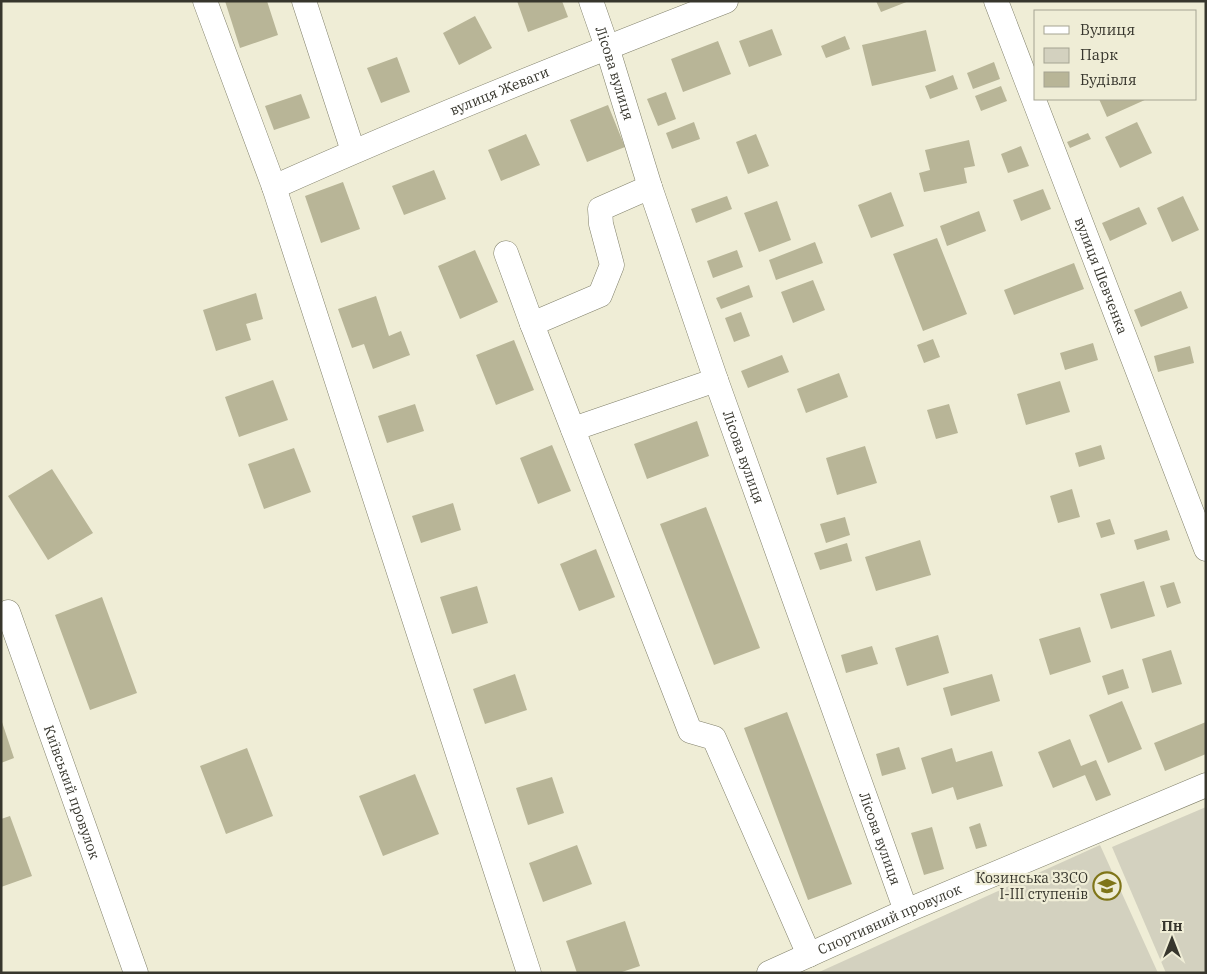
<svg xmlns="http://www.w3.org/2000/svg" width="1207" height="974" viewBox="0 0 1207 974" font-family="'IBM Plex Serif',serif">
<rect width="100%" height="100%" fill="#efedd6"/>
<!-- green -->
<path fill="#d3d1bf" d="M 1206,807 L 1206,973 L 1166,973 L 1112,847 Z
M 1100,845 L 1158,973 L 817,973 Z"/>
<!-- building -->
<path fill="#b8b597" d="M 225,1 L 267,1 L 278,35 L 240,48 Z
M 517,1 L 562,1 L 568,17 L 528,32 Z
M 876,1 L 909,1 L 881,12 Z
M 475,16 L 492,48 L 459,65 L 443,33 Z
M 772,29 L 782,55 L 749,67 L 739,41 Z
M 926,30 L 936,71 L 872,86 L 862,45 Z
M 845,36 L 850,49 L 826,58 L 821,46 Z
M 718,41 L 731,74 L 683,92 L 671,59 Z
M 397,57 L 410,92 L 381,103 L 367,68 Z
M 994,62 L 1000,79 L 973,89 L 967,73 Z
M 953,75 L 958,89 L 930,99 L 925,86 Z
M 1001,86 L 1007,101 L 981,111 L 975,96 Z
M 666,92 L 676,119 L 658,126 L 647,99 Z
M 301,94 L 310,118 L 274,130 L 265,106 Z
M 1099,99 L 1147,99 L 1107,117 Z
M 608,105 L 625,147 L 587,162 L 570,120 Z
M 694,122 L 700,139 L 672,149 L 666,133 Z
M 1137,122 L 1152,153 L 1120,168 L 1105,137 Z
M 1088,133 L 1091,139 L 1070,148 L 1067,142 Z
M 526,134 L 540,165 L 501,181 L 488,150 Z
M 756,134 L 769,166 L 748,174 L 736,142 Z
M 969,140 L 975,166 L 964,168 L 967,183 L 924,192 L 919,173 L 930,170 L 925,150 Z
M 1021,146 L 1029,166 L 1008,173 L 1001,154 Z
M 434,170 L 446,199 L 404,215 L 392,186 Z
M 343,182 L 360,229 L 321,243 L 305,196 Z
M 1043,189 L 1051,209 L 1021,221 L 1013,200 Z
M 891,192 L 904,226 L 871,238 L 858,205 Z
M 727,196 L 732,209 L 696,223 L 691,209 Z
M 1183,196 L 1199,230 L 1172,242 L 1157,208 Z
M 777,201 L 791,240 L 759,252 L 744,213 Z
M 1139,207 L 1147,224 L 1110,241 L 1102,223 Z
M 979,211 L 986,231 L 947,246 L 940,226 Z
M 937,238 L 967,314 L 923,331 L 893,254 Z
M 815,242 L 823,263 L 776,280 L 769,260 Z
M 475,250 L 498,302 L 460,319 L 438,266 Z
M 737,250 L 743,267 L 713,278 L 707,261 Z
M 1074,263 L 1084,289 L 1014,315 L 1004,290 Z
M 813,280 L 825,310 L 793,323 L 781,292 Z
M 749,285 L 753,297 L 721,309 L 716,298 Z
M 1181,291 L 1188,308 L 1141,327 L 1134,310 Z
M 256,293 L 263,319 L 246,324 L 251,340 L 216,351 L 203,310 Z
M 376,296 L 389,336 L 401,331 L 410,355 L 373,369 L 364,344 L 352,348 L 338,309 Z
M 741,312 L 750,336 L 734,342 L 725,318 Z
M 933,339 L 940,357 L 924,363 L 917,345 Z
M 514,340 L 534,390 L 496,405 L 476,355 Z
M 1093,343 L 1098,360 L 1065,370 L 1060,353 Z
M 1190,346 L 1194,363 L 1158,372 L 1154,356 Z
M 782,355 L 789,372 L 748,388 L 741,371 Z
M 839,373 L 848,397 L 806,413 L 797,389 Z
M 273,380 L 288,420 L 239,437 L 225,397 Z
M 1060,381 L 1070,412 L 1026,425 L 1017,394 Z
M 415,404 L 424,431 L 387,443 L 378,416 Z
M 949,404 L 958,433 L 936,439 L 927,410 Z
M 697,421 L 709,456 L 647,479 L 634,444 Z
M 552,445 L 571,491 L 538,504 L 520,458 Z
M 1101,445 L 1105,459 L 1079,467 L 1075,453 Z
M 865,446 L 877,483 L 837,495 L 826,458 Z
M 294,448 L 311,492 L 264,509 L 248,464 Z
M 52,469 L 93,533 L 48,560 L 8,496 Z
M 1072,489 L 1080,517 L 1058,523 L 1050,496 Z
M 453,503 L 461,530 L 421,543 L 412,516 Z
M 706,507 L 760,648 L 714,665 L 660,524 Z
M 845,517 L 850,535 L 826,543 L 820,524 Z
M 1110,519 L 1115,534 L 1101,538 L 1096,523 Z
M 1167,530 L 1170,540 L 1137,550 L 1134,540 Z
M 920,540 L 931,575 L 876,591 L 865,557 Z
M 847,543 L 852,561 L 820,570 L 814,553 Z
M 596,549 L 615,597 L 579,611 L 560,564 Z
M 1144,581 L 1155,616 L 1111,629 L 1100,594 Z
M 1174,582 L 1181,603 L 1167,608 L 1160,586 Z
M 477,586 L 488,623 L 452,634 L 440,597 Z
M 102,597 L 137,693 L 90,710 L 55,615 Z
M 1080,627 L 1091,662 L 1050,675 L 1039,639 Z
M 938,635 L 949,673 L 907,686 L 895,648 Z
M 872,646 L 878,664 L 846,673 L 841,655 Z
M 1171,650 L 1182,684 L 1152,693 L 1142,659 Z
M 1123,669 L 1129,688 L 1108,695 L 1102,676 Z
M 515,674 L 527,710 L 485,724 L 473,689 Z
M 992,674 L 1000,701 L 951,716 L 943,688 Z
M 1122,701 L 1142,749 L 1108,763 L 1089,715 Z
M 787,712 L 852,884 L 808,900 L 744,728 Z
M 1,719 L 14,758 L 1,763 Z
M 1206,722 L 1206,754 L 1165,771 L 1154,743 Z
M 1070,739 L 1081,766 L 1096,760 L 1111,795 L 1096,801 L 1085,775 L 1053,788 L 1038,752 Z
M 899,747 L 906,769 L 882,776 L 876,754 Z
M 247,748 L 273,816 L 226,834 L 200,766 Z
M 952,748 L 956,762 L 992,751 L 1003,786 L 957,800 L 953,787 L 932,794 L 921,758 Z
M 415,774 L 439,834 L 383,856 L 359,796 Z
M 552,777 L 564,813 L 528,825 L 516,788 Z
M 10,816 L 32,876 L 1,887 L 1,819 Z
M 980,823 L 987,846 L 976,849 L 969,827 Z
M 932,827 L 944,869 L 924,875 L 911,833 Z
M 577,845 L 592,884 L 543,902 L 529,863 Z
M 625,921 L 640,966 L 619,973 L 577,973 L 566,941 Z"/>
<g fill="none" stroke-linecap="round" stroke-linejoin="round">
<!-- minor casing -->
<g stroke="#81806b" stroke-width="25">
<g id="minor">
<path d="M 205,1 L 274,187 L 529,973"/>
<path d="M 304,1 L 353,151"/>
<path id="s1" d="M 591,1 L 607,47 L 650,187 L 716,380 L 906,911"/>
<path id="s2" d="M 996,1 L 1206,549"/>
<path id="s3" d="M 274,187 C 423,120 574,60 726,1"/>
<path d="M 650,187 L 600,209 L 601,224 L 612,265 L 600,295 L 532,324 L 690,731 L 714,738 L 809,955"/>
<path d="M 506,253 L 532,324"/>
<path d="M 573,429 L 716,380"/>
<path id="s4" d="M 8,612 L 136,973"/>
<path id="s5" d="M 769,973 L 906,911 L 1206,785"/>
</g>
</g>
<!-- minor -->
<use href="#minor" stroke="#fff" stroke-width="24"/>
</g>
<!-- icons -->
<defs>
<g id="school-ring" transform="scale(1.4375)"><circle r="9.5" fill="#efedd6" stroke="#7f7518" stroke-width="1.5"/><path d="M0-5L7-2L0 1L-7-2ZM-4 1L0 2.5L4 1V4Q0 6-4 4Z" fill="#7f7518"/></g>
</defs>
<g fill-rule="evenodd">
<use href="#school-ring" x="1107" y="886"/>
</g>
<g text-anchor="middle" stroke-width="4.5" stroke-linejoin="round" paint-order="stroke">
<!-- street labels -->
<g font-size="14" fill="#37362d" stroke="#efedd6">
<text dy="5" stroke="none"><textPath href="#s1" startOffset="76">Лісова вулиця</textPath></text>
<text dy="5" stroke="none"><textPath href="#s3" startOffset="245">вулиця Жеваги</textPath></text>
<text dy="5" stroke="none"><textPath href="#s2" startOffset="294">вулиця Шевченка</textPath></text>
<text dy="5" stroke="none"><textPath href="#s1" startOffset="481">Лісова вулиця</textPath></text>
<text dy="5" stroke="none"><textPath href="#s4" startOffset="191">Київський провулок</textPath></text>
<text dy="5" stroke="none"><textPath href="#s1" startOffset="886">Лісова вулиця</textPath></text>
<text dy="5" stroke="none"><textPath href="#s5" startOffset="132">Спортивний провулок</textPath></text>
</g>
<!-- poi labels -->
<g font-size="14" fill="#37362d" stroke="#efedd6" text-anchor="end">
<text x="1088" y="883">Козинська ЗЗСО<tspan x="1088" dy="16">І-ІІІ ступенів</tspan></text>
</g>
</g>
<!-- border -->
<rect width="1207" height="974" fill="none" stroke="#37362d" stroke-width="5"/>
<!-- legend -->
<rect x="1034" y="10" width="162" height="90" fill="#efedd6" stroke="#a5a492"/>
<rect x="1044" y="26" width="25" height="8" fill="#ffffff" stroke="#a5a492"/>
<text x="1080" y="35" font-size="15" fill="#37362d">Вулиця</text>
<rect x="1044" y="48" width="25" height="15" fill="#d3d1bf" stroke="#a5a492"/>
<text x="1080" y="60" font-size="15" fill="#37362d">Парк</text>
<rect x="1044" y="72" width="25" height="15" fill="#b8b597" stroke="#a5a492"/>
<text x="1080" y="85" font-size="15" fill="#37362d">Будівля</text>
<!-- north arrow -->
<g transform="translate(1172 939)" stroke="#efedd6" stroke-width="4" paint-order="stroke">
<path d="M0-4L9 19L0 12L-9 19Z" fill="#37362d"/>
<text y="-8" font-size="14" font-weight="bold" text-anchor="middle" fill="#37362d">Пн</text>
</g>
</svg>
